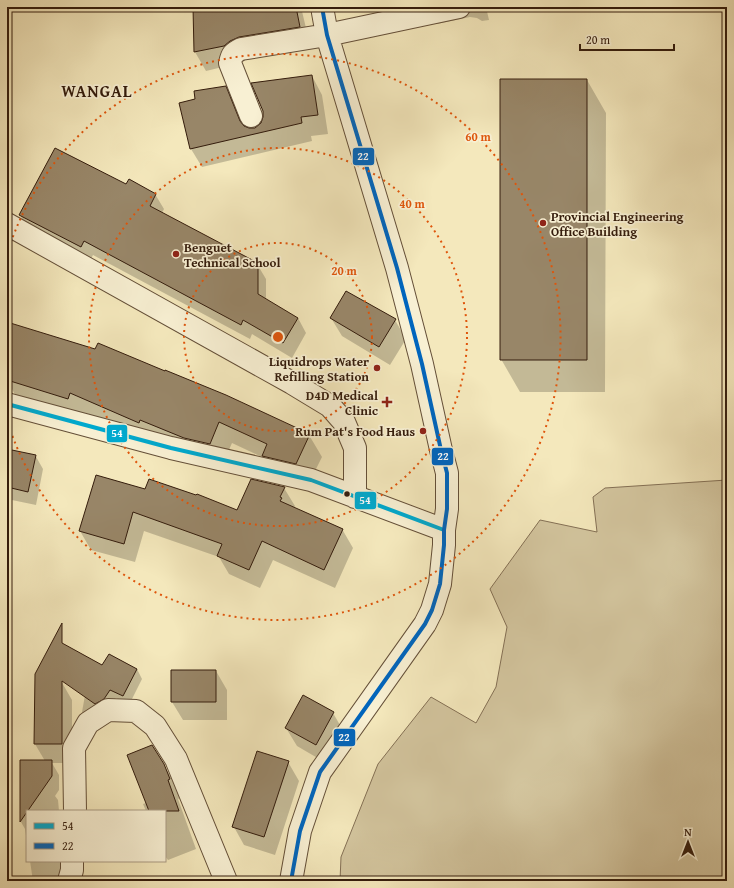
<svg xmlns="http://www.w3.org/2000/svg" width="734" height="888" viewBox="0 0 734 888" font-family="'Gentium Book Plus',serif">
<rect width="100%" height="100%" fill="#f4e8bc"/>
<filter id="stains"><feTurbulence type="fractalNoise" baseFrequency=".005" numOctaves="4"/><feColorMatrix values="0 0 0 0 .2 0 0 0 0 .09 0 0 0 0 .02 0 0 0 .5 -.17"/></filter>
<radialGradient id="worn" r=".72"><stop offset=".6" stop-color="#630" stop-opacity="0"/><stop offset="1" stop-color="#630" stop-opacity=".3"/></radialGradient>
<!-- green -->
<path fill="#d3c59e" stroke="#847055" d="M 727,480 L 727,881 L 340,881 L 341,857 L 378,764 L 431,697 L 476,723 L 496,687 L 507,627 L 490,589 L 540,520 L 597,532 L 593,497 L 605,488 Z"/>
<!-- shadow -->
<path fill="#0003" d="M 194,7 L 301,7 L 310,45 L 250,55 L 235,64 L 206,71 L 195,52 Z
M 427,7 L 486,7 L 489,20 L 482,21 L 477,18 L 470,17 L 437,24 Z
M 312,76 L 322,95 L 328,134 L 311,136 L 312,141 L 202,167 L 191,149 L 180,103 L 196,100 L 225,88 L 236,106 L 245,128 L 249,129 L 256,129 Z
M 587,80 L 606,113 L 605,392 L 520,392 L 501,359 Z
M 127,186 L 155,194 L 164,209 L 162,213 L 257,264 L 266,279 L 266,300 L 298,318 L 306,333 L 292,358 L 252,334 L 250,339 L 93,255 L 90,261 L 29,230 L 20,215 Z
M 331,318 L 395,320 L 406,339 L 390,365 L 342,336 Z
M 7,323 L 309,435 L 322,457 L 308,485 L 264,458 L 232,443 L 222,466 L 19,402 L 12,389 L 7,388 Z
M 7,450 L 35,455 L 43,469 L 36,505 L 7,499 Z
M 284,488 L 295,506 L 294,508 L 342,529 L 353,548 L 335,588 L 273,560 L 260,588 L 229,574 L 219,557 L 144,531 L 135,562 L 91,550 L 80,531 L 146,490 L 238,512 Z
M 103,667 L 137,669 L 142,679 L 129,705 L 116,698 L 109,708 L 88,721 L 82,712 L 87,684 Z
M 216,671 L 227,690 L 227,720 L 183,720 L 172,702 Z
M 36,680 L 61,681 L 72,700 L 72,763 L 52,763 L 59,775 L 59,790 L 55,796 L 58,800 L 59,811 L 27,811 L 27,842 L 25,829 L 21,822 L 20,798 L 45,761 L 35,744 Z
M 333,713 L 344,732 L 326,763 L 297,746 L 286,728 Z
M 288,762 L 299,781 L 275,855 L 244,845 L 234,827 Z
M 164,765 L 175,784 L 180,798 L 178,799 L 196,849 L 168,860 L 165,856 L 165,811 L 146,811 L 143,804 L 146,803 Z
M 30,861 L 64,861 L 67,881 L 33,881 Z"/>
<!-- building -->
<path fill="#988668" stroke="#341c0c" d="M 193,7 L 296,7 L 300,27 L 239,37 L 230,41 L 224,46 L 194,52 Z
M 312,75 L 318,115 L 301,117 L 302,123 L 190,149 L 179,103 L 195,99 L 194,91 L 226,86 L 240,121 L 244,126 L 249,128 L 255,128 L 261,123 L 263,117 L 263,111 L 251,83 Z
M 500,79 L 587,79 L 587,360 L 500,360 Z
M 55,148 L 126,184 L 129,179 L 156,194 L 150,206 L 258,263 L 258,294 L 298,318 L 283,343 L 243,320 L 241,325 L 84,241 L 81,247 L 19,215 Z
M 346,291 L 396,319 L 379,347 L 330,318 Z
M 7,322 L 95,349 L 98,343 L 165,371 L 165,370 L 226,395 L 310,434 L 296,464 L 262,456 L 267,444 L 219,422 L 210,444 L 184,438 L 140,420 L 139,423 L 70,393 L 68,399 L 7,380 Z
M 7,449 L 36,455 L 28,492 L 7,487 Z
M 96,475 L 145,489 L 149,479 L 196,495 L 197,494 L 237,510 L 251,479 L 285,487 L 280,497 L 282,498 L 280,501 L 343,529 L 324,570 L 262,541 L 249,570 L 217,556 L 222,544 L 133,512 L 124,544 L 79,531 Z
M 62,623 L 62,643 L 102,665 L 109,654 L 137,669 L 123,696 L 110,690 L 104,699 L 95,704 L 62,681 L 62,744 L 34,744 L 35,674 Z
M 171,670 L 216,670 L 216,702 L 171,702 Z
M 303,695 L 334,712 L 316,745 L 285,728 Z
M 152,745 L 164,764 L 170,779 L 168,780 L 179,811 L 149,811 L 127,755 Z
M 257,751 L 289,761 L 264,837 L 232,827 Z
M 20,760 L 52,760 L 52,776 L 20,822 Z"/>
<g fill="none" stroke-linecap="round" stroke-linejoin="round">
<!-- minor casing -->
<g stroke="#644f38" stroke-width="24">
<path id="minor" d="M 251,116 L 230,63 C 232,54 233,53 241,49 L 327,35 L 459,7
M 7,224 L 292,383 L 330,406 L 344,422 L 355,448 L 355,497
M 7,404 L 171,448 L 311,480 L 444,530
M 75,811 L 74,748 L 88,723 L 108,710 L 136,711 L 155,726 L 176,759 L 226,881
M 69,881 L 72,870 L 72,861
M 291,881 L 300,831 L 320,772 L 425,624 L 432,610 L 440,584 L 444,545 L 444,530 L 447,509 L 447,473 L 441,450 L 422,364 L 397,268 L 327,35 L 322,7"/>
</g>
<!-- minor -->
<use href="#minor" stroke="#f8f0d3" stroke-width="22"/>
<!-- bus-1 casing -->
<g stroke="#f8f0d3" stroke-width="7">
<path id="bus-1" d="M 7,404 L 171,448 L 311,480 L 444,530"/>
</g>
<!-- bus-2 casing -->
<g stroke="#f8f0d3" stroke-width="7">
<path id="bus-2" d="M 291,881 L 300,831 L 320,772 L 425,624 L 432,610 L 440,584 L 444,545 L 444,530 L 447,509 L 447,473 L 441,450 L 422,364 L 397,268 L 327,35 L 322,7"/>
</g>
<!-- bus-1 -->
<use href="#bus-1" stroke="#00a9ce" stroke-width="4"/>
<!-- bus-2 -->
<use href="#bus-2" stroke="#0065bd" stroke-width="4"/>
</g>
<!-- distance rings -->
<g fill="none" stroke="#df560c" stroke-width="2" stroke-dasharray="2 4">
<circle cx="278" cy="337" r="94"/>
<circle cx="278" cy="337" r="189"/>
<path d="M7 254A283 283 0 1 1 7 420"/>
</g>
<!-- markers -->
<g fill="#8f2418" stroke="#f8f0d3" stroke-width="1.5">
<circle cx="543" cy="223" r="4"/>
<circle cx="176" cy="254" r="4"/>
<circle cx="377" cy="368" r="4"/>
<path d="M385 396h4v4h4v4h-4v4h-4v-4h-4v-4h4z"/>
<circle cx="423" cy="431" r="4"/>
</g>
<circle fill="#341c0c" stroke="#f8f0d3" stroke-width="1.5" cx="347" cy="494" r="3.5"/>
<g text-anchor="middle" stroke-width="3.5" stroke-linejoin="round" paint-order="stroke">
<!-- poi labels -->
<g font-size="13" font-weight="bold" fill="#341c0c" stroke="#f8f0d3" text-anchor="end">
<text x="551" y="221" text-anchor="start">Provincial Engineering<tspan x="551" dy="15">Office Building</tspan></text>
<text x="184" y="252" text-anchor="start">Benguet<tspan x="184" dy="15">Technical School</tspan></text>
<text x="369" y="366">Liquidrops Water<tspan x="369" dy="15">Refilling Station</tspan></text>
<text x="378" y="400">D4D Medical<tspan x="378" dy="15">Clinic</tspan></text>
<text x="415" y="436">Rum Pat's Food Haus</text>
</g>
<!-- district labels -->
<g font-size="17" font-weight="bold" letter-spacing="1" fill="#341c0c" stroke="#f8f0d3">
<text x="97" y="97">WANGAL</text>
</g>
</g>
<circle cx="278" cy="337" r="6" fill="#df560c" stroke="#f8f0d3" stroke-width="2"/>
<g font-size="12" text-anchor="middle" font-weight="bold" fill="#df560c" stroke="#f8f0d3" stroke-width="3.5" stroke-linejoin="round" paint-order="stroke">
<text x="478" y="141">60 m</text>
<text x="412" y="208">40 m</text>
<text x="344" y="275">20 m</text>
</g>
<g stroke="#f8f0d3" stroke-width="1.5">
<rect x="352" y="147" width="23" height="19" rx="4" fill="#0065bd"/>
<rect x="106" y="424" width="22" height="19" rx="4" fill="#00a9ce"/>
<rect x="431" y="447" width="23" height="19" rx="4" fill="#0065bd"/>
<rect x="354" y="491" width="23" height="19" rx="4" fill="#00a9ce"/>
<rect x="333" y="728" width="23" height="19" rx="4" fill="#0065bd"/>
</g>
<g font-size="11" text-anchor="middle" font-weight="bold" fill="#fff">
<text x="363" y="160">22</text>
<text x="117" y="437">54</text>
<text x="443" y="460">22</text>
<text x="365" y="504">54</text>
<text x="344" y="741">22</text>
</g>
<!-- margin -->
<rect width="734" height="888" fill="none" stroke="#f4e8bc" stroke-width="24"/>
<rect x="8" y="8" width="718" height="872" fill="none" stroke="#341c0c" stroke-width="2"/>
<rect x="12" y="12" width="710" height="864" fill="none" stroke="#341c0c"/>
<!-- legend -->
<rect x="26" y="810" width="140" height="52" fill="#f8f0d3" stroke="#aa9b83"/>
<rect x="34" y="823" width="20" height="6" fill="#00a9ce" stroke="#aa9b83"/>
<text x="62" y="830" font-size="12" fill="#341c0c">54</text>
<rect x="34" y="843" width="20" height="6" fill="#0065bd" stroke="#aa9b83"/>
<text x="62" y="850" font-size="12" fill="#341c0c">22</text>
<!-- north arrow -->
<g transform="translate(688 842)" stroke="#f8f0d3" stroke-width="3" paint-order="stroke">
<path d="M0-3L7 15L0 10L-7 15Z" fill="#341c0c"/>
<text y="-6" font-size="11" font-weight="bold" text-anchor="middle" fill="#341c0c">N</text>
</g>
<!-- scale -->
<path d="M580 44v6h94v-6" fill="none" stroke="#341c0c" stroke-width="2"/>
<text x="586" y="44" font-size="12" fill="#341c0c" stroke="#f8f0d3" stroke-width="3" paint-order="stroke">20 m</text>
<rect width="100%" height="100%" filter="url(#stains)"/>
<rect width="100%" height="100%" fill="url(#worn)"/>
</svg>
